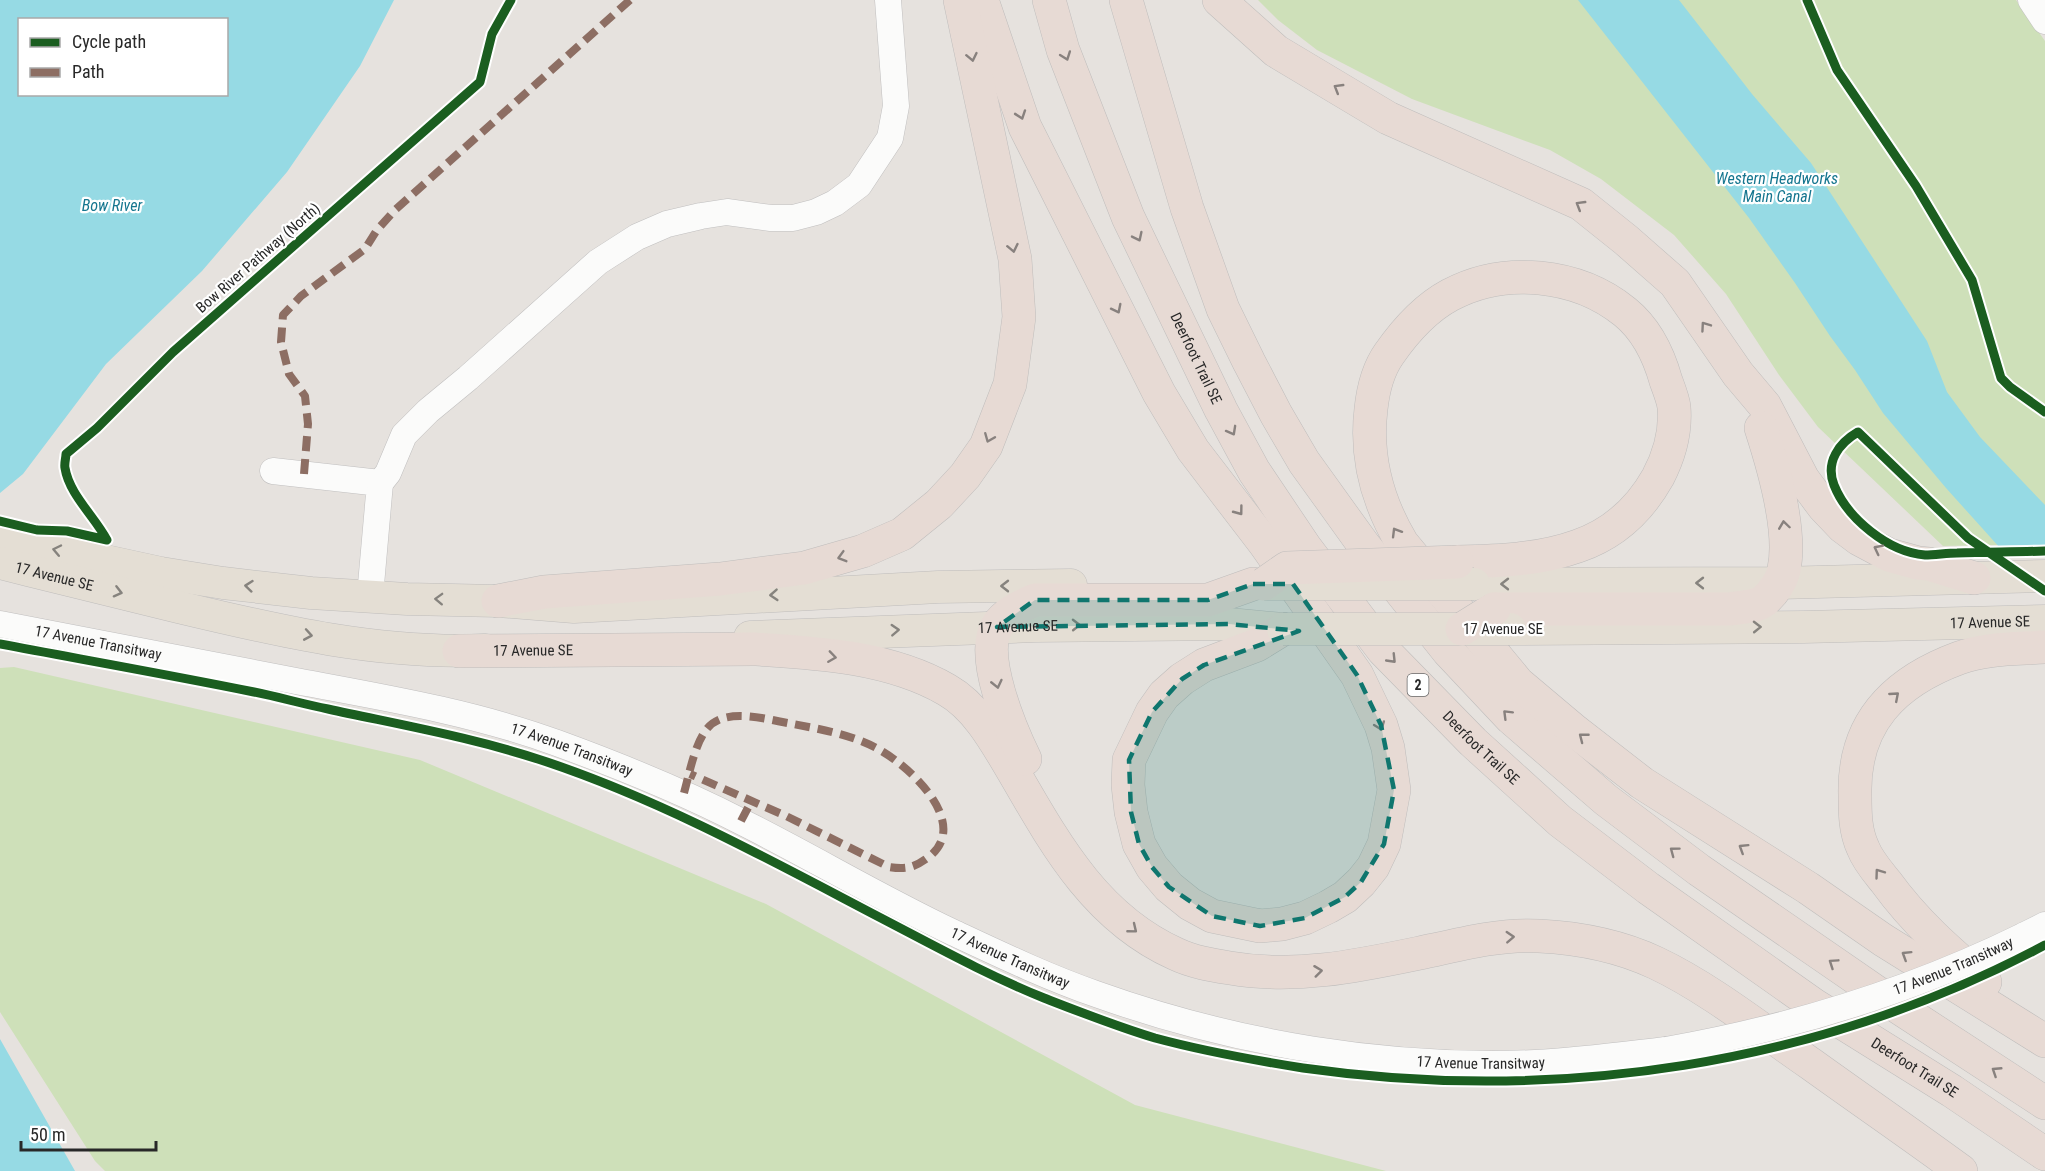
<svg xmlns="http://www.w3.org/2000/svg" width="2045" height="1171" viewBox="0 0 2045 1171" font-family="'Roboto Condensed',sans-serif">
<rect width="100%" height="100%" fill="#e6e2de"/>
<!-- green -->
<path fill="#cee0b9" d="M 1258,0 L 2016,0 L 2045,41 L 2045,544 L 1943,546 L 1818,427 L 1779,375 L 1726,294 L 1674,235 L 1601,179 L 1550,150 L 1412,99 L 1317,50 L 1278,20 Z
M 14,667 L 420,760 L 766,904 L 1135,1105 L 1386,1171 L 105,1171 L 95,1161 L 0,1012 L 0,668 Z"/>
<!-- water -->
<path fill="#96dae4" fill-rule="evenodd" d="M 0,0 L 394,0 L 360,66 L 287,172 L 202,271 L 106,364 L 23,474 L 0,493 ZM 20,20 L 226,20 L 226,94 L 20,94 Z
M 1578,0 L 1679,0 L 1752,94 L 1811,163 L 1927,341 L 1947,392 L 1980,437 L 2045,505 L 2045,598 L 1946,488 L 1883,413 L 1855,370 L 1830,336 L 1795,283 L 1749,218 Z
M 0,1039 L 75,1171 L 0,1171 Z"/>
<!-- pier -->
<path fill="#e6e2de" d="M 2045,548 L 2045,601 L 1998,550 Z"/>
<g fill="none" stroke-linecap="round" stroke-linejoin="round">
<!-- minor casing -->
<g stroke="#c0bfbf" stroke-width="27">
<g id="minor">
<path d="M 2031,0 L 2045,21"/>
<path d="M 273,471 L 380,483 L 370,596"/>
<path d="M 380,483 L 388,473 L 404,435 L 428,411 L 468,378 L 598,262 L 637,237 L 667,224 L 701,216 L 727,212 L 771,218 L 793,218 L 816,212 L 835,203 L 859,185 L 890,138 L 896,106 L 888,0"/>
<path id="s1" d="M 0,624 C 100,643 201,663 301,682 C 387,698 475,713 557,743 C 620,766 682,791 742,822 C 812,857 880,898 952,932 C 999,954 1047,977 1096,994 C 1236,1044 1387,1069 1535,1063 C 1579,1061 1623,1055 1666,1050"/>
<path d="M 2023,936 L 2045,925"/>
</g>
</g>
<!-- major casing -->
<g stroke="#bfbdbc" stroke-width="33">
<g id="major">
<path d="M 0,538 L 161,573 L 223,583 L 311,593 L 407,599 L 498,601 L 574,607 L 938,587 L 1071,585"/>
<path id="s2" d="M 0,563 C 59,578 118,592 178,607 C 278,631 381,655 485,650"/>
<path d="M 1474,584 L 1779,583 L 2045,576"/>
<path id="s3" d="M 1510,629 L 1804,627 L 2045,621"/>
<path id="s4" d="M 750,637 L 1035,626 L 1229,624 L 1283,629"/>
</g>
</g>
<!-- highway casing -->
<g stroke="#bfbdbc" stroke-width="34">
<g id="highway">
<path d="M 982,0 L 1025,127 L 1159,393 L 1193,450 L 1265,544 L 1357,675 L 1381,725 L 1388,748 L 1394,790 L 1384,844 L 1373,867 L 1361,882 L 1345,897 L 1328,907 L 1305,918 L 1282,924 L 1260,926 L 1212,916 L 1190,904 L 1169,887 L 1152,867 L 1139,844 L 1131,812 L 1128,785 L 1129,760 L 1152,712 L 1164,695 L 1182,679 L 1204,665 L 1257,645 L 1283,629"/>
<path id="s5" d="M 1049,0 L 1063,50 L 1128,217 L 1221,410 L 1254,471 L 1305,547 L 1383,650 L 1473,742 L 1560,821 L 1648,888 L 1814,1005 L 1952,1091 L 2045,1154"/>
<path d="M 1126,0 L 1187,208 L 1223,309 L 1249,362 L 1276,414 L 1304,462 L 1363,544 L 1448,651 L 1511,718 L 1606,800 L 1699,870 L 1898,1007 L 2045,1103"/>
<path d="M 1219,0 L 1276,51 L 1388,118 L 1581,204 L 1626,240 L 1675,283 L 1738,374 L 1765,406 L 1803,479 L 1823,506 L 1843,527 L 1859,539 L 1889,555 L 1918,563 L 1929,564 L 1974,578"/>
<path d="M 1457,562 C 1498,561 1539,560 1578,546 C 1613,534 1640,509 1658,477 C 1669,456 1676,431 1674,407 C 1673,399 1669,389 1666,381 C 1659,356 1646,329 1625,312 C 1577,273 1504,266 1450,295 C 1424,309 1405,331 1389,354 C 1377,371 1373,390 1371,409 C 1365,458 1377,501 1402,543 L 1518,683 L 1575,731 L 1642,783 L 1808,888 L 1883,940 L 2045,1041"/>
<path d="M 498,601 L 544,592 L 720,579 L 804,568 L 863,551 L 902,534 L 939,504 L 965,476 L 986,446 L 1010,384 L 1019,317 L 1015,259 L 960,0"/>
<path d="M 1494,609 L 1730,609 C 1741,607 1757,607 1765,600 C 1774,592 1782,580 1784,569 C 1792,531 1773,465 1761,428"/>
<path id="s6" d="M 459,651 L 754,649 C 819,653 890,657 947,690 C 979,708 999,748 1017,778 C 1058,849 1098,919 1176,954 C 1193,962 1211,965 1230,968 C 1300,980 1366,964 1434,950 C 1469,942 1504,934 1539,936 C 1579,938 1620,946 1656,963 C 1709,988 1763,1031 1811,1064 C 1861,1100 1912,1135 1961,1171"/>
<path d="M 1025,759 C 1011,730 979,656 997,626 C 1005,613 1022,606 1035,600 L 1208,600 L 1253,584"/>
<path d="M 1985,982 C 1948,951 1915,922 1886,882 C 1878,872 1868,861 1863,848 C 1855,831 1855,813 1855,795 C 1853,723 1894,682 1959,658 C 1985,648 2018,649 2045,647"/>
</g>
</g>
<!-- minor -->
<use href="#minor" stroke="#fbfbfa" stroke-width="26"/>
<!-- major -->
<use href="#major" stroke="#e4ded4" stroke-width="32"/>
<!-- highway -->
<use href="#highway" stroke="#e7dad4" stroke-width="33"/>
<!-- minor-bridge casing -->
<g stroke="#c0bfbf" stroke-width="27" stroke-linecap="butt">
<g id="minor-bridge">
<path id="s7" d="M 1666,1050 C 1791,1028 1909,992 2023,936"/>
</g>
</g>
<!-- major-bridge casing -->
<g stroke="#bfbdbc" stroke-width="33" stroke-linecap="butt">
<path id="major-bridge" d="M 1264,584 L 1474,584
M 1283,629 L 1510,629"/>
</g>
<!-- highway-bridge casing -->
<g stroke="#bfbdbc" stroke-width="34" stroke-linecap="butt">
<path id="highway-bridge" d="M 1264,584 L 1287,568 L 1457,562
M 1462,629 L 1494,609"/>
</g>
<!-- minor-bridge -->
<use href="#minor-bridge" stroke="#fbfbfa" stroke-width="26"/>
<!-- major-bridge -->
<use href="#major-bridge" stroke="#e4ded4" stroke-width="32"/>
<!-- highway-bridge -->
<use href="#highway-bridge" stroke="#e7dad4" stroke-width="33"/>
<!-- quiet -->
<path stroke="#8d6e63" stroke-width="8" stroke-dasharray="15 8" stroke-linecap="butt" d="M 304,474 L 308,424 L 305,396 L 289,374 L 281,342 L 283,315 L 301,296 L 365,249 L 377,230 L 395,210 L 630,0
M 684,793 C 689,775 694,748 704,733 C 721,704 767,720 793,724 C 830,731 865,737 895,760 C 921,779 966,826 930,856 C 916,867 907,870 889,867 L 786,816 L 690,774
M 741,821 L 751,802"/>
<!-- cycleway casing -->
<g stroke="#fff" stroke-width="13">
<path id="cycleway" d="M 1807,0 L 1837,70 L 1916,186 L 1972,280 L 2001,378 L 2010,387 L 2045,412
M 0,521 L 37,530 L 67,531 L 107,540
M 107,540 C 95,517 69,494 65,468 C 64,464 66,458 66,454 L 97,428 L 173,352 L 480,82 L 492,34 L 511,0
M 2045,551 C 2016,552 1987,552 1957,553 C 1947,553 1935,555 1925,555 C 1888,552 1847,518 1834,485 C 1825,462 1839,443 1858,432 L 1968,538 L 2045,591
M 0,644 C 85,660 170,675 254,692 C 279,697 303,704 328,709 C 401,725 476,738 547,762 C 663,801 772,861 879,917 C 933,945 987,975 1044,998 C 1080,1012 1118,1027 1155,1038 C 1203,1051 1253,1060 1303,1068 C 1556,1104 1818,1066 2045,945"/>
</g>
<!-- cycleway -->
<use href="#cycleway" stroke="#1b5e20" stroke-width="9"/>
</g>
<!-- one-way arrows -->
<defs><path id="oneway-chevron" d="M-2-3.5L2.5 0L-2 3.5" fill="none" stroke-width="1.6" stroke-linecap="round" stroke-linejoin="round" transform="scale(1.5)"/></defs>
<g stroke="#88817e">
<use href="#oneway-chevron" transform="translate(1066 56) rotate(70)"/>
<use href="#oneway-chevron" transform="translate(972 57) rotate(78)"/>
<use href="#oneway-chevron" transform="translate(1338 88) rotate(-149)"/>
<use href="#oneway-chevron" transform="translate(1021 115) rotate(71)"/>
<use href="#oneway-chevron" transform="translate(1580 205) rotate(-149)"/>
<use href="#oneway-chevron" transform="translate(1138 237) rotate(64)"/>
<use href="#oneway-chevron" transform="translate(1013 248) rotate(78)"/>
<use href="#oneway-chevron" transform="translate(1117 309) rotate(63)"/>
<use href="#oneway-chevron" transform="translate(1705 326) rotate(-125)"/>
<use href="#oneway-chevron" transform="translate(1232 431) rotate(61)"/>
<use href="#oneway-chevron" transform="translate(989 438) rotate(112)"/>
<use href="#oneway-chevron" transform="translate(1239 511) rotate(53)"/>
<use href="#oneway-chevron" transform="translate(1784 525) rotate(-98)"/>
<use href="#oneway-chevron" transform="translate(1396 532) rotate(-121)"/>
<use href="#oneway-chevron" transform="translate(1878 549) rotate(-153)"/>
<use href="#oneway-chevron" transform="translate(842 557) rotate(164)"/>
<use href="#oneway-chevron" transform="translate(832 657) rotate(8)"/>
<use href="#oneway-chevron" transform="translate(1392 659) rotate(46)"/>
<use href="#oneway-chevron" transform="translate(997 684) rotate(77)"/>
<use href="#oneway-chevron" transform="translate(1895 696) rotate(-41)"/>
<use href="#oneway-chevron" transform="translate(1507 714) rotate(-135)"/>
<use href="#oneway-chevron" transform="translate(1380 726) rotate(70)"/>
<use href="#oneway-chevron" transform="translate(1583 737) rotate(-142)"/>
<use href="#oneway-chevron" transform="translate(1743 848) rotate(-148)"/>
<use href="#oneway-chevron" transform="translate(1674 851) rotate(-143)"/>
<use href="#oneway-chevron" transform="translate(1879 873) rotate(-126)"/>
<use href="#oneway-chevron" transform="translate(1133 929) rotate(39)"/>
<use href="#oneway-chevron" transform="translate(1510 937) rotate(-3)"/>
<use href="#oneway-chevron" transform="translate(1906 955) rotate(-148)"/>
<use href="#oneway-chevron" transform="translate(1833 963) rotate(-146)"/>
<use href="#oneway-chevron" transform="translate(1318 971) rotate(-7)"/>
<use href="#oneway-chevron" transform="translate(1996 1071) rotate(-147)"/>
</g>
<g stroke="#86837e">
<use href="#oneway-chevron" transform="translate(57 550) rotate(-168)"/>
<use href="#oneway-chevron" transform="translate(1700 583) rotate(180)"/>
<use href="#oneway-chevron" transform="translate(1505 584) rotate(180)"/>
<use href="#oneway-chevron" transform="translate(249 586) rotate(-174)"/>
<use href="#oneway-chevron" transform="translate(1005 586) rotate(180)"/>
<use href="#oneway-chevron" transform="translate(118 592) rotate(14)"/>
<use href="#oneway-chevron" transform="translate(774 595) rotate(176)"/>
<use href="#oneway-chevron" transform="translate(439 599) rotate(-178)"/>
<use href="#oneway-chevron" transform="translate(1076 625) rotate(-1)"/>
<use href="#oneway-chevron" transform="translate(1757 627) rotate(-1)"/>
<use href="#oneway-chevron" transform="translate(895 630) rotate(-3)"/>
<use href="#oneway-chevron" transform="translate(308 635) rotate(10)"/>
</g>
<!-- marked area -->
<path fill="#0f766e" fill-opacity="0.2" stroke="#0f766e" stroke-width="4.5" stroke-dasharray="12 8" stroke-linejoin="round" d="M 1253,584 L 1293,584 L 1357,675 L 1381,725 L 1394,790 L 1384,844 L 1361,882 L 1345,897 L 1305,918 L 1260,926 L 1212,916 L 1169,887 L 1152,867 L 1139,844 L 1131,812 L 1129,760 L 1152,712 L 1182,679 L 1204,665 L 1299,631 L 1229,624 L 997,627 L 1035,600 L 1208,600 Z"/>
<g text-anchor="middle" stroke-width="4.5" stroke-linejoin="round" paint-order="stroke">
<!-- shield labels -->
<rect fill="#fff" stroke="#686868" stroke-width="1.5" x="1407.5" y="674" width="21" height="22" rx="4.5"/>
<g font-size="14" font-weight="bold" fill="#282828">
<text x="1418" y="690">2</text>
</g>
<!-- street labels -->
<g font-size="15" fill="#282828" stroke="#fff">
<text transform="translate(258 258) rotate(-41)" y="5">Bow River Pathway (North)</text>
<text dy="5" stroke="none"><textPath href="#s5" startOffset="388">Deerfoot Trail SE</textPath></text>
<text dy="5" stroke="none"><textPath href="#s2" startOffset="56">17 Avenue SE</textPath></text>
<text dy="5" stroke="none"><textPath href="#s3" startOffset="480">17 Avenue SE</textPath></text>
<text dy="5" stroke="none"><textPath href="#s4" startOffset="268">17 Avenue SE</textPath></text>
<text x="1503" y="634">17 Avenue SE</text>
<text dy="5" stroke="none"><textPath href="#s1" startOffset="100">17 Avenue Transitway</textPath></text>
<text dy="5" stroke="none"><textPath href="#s6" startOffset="74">17 Avenue SE</textPath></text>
<text dy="5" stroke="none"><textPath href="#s5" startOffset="874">Deerfoot Trail SE</textPath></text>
<text dy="5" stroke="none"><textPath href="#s1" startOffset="586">17 Avenue Transitway</textPath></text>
<text dy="5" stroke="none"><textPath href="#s1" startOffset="1072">17 Avenue Transitway</textPath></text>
<text dy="5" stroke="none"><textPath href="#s7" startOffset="300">17 Avenue Transitway</textPath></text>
<text dy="5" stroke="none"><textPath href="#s1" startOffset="1558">17 Avenue Transitway</textPath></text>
<text dy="5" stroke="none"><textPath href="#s5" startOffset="1414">Deerfoot Trail SE</textPath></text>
</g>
<!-- water labels -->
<g font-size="16" font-style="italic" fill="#15768f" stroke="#fff">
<text x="1777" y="184">Western Headworks<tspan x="1777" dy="18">Main Canal</tspan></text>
<text x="112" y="211">Bow River</text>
</g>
</g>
<!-- legend -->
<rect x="18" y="18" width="210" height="78" fill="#ffffff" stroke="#a9a9a9" stroke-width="1.5"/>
<rect x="30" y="38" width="30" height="9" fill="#1b5e20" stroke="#a9a9a9" stroke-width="1.5"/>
<text x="72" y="48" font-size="18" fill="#282828">Cycle path</text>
<rect x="30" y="68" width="30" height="9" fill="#8d6e63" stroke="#a9a9a9" stroke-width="1.5"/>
<text x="72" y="78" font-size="18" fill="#282828">Path</text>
<!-- scale -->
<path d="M21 1141v9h135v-9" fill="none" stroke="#282828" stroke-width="3"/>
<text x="30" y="1141" font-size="18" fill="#282828" stroke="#ffffff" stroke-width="4.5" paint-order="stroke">50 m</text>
</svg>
